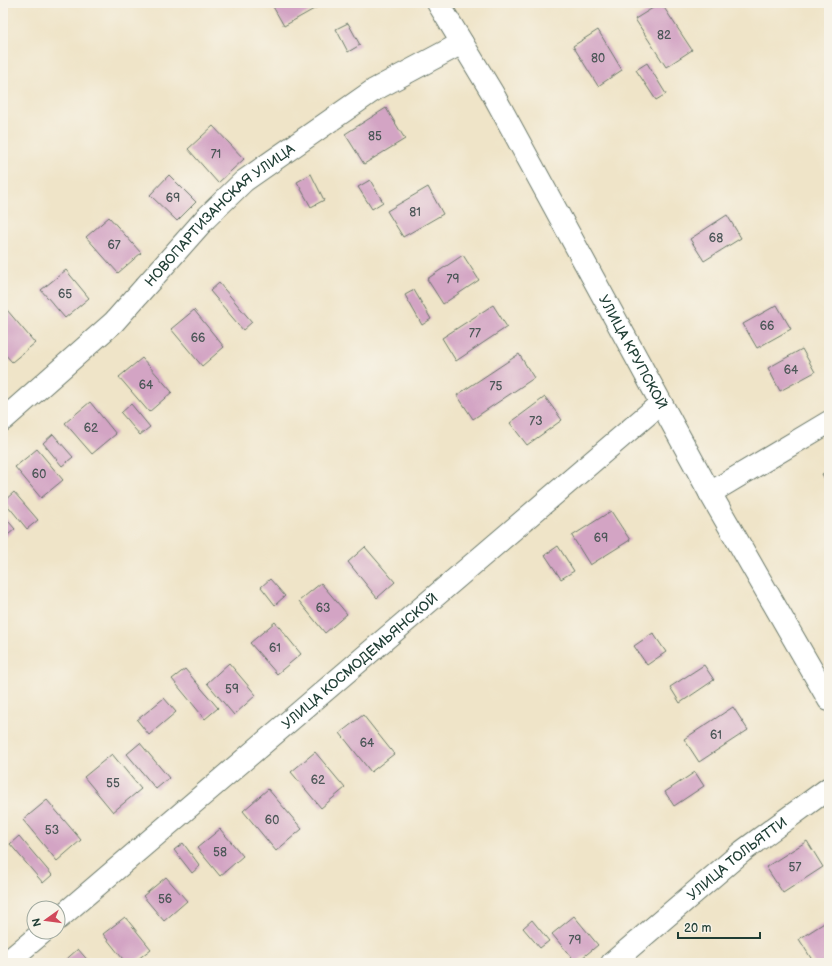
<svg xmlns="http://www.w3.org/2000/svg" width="832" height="966" viewBox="0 0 832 966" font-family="'Balsamiq Sans',sans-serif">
<rect width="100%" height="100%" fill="#f7f3e8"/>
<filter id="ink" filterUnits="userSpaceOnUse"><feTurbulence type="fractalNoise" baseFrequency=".025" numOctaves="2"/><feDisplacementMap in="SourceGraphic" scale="8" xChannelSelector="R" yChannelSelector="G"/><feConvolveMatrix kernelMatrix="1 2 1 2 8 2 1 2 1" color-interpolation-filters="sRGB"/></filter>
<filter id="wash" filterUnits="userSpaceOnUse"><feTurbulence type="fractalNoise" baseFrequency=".012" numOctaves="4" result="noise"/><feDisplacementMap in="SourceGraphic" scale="16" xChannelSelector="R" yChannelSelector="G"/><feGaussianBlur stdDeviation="0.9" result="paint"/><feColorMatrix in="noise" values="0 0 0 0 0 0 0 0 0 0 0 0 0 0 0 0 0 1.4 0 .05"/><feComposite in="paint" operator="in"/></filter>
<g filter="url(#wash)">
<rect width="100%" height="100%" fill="#efe4c8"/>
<g id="blocks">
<!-- building -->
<path fill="#d3a4c4" d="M 271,3 L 320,3 L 321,5 L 284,26 Z
M 661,3 L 692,50 L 666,67 L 635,19 Z
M 348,23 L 360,45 L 348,52 L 336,29 Z
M 598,30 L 622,70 L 598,86 L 573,46 Z
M 647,63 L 666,94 L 656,100 L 636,70 Z
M 386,108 L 405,139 L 364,164 L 345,134 Z
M 213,126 L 244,159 L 218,183 L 188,149 Z
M 311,174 L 324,200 L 311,207 L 297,182 Z
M 169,175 L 196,202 L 177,221 L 150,195 Z
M 370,180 L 383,202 L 372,209 L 358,187 Z
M 428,187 L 443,214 L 403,237 L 387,211 Z
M 727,215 L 741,238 L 704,261 L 690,239 Z
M 109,217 L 141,253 L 118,273 L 86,237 Z
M 463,255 L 479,280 L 443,304 L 427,279 Z
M 66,270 L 89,298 L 65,318 L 41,290 Z
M 219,283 L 252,322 L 243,330 L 210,291 Z
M 414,290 L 431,319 L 422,325 L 405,295 Z
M 493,305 L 507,327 L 456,361 L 442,338 Z
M 777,305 L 791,329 L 757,348 L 743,324 Z
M 7,310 L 35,343 L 12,362 L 3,352 L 3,313 Z
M 194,310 L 224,347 L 202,366 L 171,329 Z
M 802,349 L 815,372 L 780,391 L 768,368 Z
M 519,354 L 534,378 L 473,419 L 457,395 Z
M 142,358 L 172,392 L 149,412 L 119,377 Z
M 545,397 L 562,420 L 527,445 L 510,423 Z
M 90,402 L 116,434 L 92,454 L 65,423 Z
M 131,404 L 150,427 L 140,435 L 121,413 Z
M 53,434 L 73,457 L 62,466 L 43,443 Z
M 37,449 L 63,480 L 41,498 L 15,467 Z
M 829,470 L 829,486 L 822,474 Z
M 14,492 L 38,520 L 27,529 L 4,501 Z
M 611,511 L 630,540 L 590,565 L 572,536 Z
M 3,515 L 15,529 L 3,539 Z
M 558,546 L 574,571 L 561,579 L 545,555 Z
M 365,547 L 395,582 L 377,598 L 348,562 Z
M 270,579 L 285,596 L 275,605 L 261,587 Z
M 321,583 L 347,614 L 325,633 L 299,601 Z
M 275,622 L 301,654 L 277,674 L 250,643 Z
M 653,633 L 666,652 L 647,665 L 634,646 Z
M 229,663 L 256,695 L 234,715 L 207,683 Z
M 704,665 L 714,680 L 680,703 L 670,687 Z
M 185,669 L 218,708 L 205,719 L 172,679 Z
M 164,698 L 176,712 L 149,735 L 137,720 Z
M 733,707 L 748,730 L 699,762 L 684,739 Z
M 363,715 L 394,754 L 371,772 L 340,733 Z
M 140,743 L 169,778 L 156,789 L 127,754 Z
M 315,752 L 345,788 L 321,808 L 291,772 Z
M 112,754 L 141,789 L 113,812 L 84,777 Z
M 695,772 L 704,786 L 674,806 L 665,792 Z
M 268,789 L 302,829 L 276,851 L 243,811 Z
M 47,800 L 81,840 L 57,861 L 23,820 Z
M 220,829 L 243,856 L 220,876 L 197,848 Z
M 19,836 L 52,875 L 43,883 L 10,844 Z
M 807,841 L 823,867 L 783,893 L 766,867 Z
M 183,843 L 200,866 L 192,873 L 174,850 Z
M 3,846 L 8,852 L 3,857 Z
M 166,877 L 187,901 L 164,921 L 143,896 Z
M 574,916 L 598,945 L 576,963 L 552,934 Z
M 125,917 L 151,949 L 133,963 L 126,963 L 103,934 Z
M 532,920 L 549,941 L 540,948 L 523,928 Z
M 829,920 L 829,961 L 825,963 L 814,963 L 799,939 Z
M 78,949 L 90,963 L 62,963 Z"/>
</g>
</g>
<g filter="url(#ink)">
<use href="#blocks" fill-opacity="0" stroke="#687768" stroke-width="1"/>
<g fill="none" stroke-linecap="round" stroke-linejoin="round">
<!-- street casing -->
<g stroke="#687768" stroke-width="24">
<g id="street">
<path id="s1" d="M 3,420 L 114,322 L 205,219 L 244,181 L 374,90 L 462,43"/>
<path d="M 710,493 L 829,422"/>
<path id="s2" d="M 58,919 L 661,403"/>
<path d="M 6,963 L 43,932"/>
<path id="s3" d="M 612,963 L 743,851 L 829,788"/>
</g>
</g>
<!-- secondary casing -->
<g stroke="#687768" stroke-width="24">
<g id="secondary">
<path id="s4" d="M 438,3 L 493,94 L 710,493 L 829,700"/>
</g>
</g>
<!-- street -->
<use href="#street" stroke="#fff" stroke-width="22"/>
<!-- secondary -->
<use href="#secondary" stroke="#fff" stroke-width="22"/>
</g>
</g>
<g text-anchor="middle" stroke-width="3" stroke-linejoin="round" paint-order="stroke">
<!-- number labels -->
<g font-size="12" fill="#4c5758">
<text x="664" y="39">82</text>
<text x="598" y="62">80</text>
<text x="375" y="140">85</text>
<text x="216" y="158">71</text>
<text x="173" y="202">69</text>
<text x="415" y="216">81</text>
<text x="716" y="242">68</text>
<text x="114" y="249">67</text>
<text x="453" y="283">79</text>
<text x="65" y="298">65</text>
<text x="767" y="330">66</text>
<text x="475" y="337">77</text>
<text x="198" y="342">66</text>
<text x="791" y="374">64</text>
<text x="146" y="389">64</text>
<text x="496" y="390">75</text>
<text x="536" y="425">73</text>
<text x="91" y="432">62</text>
<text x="39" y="478">60</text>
<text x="601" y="542">69</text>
<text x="323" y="612">63</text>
<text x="275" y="652">61</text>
<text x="232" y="693">59</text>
<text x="716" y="739">61</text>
<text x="367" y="747">64</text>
<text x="318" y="784">62</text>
<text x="113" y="787">55</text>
<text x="272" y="824">60</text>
<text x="52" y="834">53</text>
<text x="220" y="856">58</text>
<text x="795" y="871">57</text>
<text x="165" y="903">56</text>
<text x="575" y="944">79</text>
</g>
<!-- street labels -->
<g font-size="14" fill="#1f3d34" stroke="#f7f3e8">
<text dy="5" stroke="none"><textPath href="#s1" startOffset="299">НОВОПАРТИЗАНСКАЯ УЛИЦА</textPath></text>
<text dy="5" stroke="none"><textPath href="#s4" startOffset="400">УЛИЦА КРУПСКОЙ</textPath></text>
<text dy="5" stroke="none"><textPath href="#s2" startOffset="397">УЛИЦА КОСМОДЕМЬЯНСКОЙ</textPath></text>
<text dy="5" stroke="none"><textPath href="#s3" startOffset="163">УЛИЦА ТОЛЬЯТТИ</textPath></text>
</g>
</g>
<!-- margin -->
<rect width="832" height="966" fill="none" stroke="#f7f3e8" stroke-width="16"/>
<!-- north arrow -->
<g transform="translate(46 920) rotate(256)"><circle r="19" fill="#f7f3e8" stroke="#a1aaa0"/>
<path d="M0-3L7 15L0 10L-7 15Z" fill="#d1495b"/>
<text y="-6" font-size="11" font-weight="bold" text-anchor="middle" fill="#1f3d34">N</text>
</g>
<!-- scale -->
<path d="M678 932v6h82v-6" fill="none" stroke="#1f3d34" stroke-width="2"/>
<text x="684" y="932" font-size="12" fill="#1f3d34" stroke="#f7f3e8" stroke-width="3" paint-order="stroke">20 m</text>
</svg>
